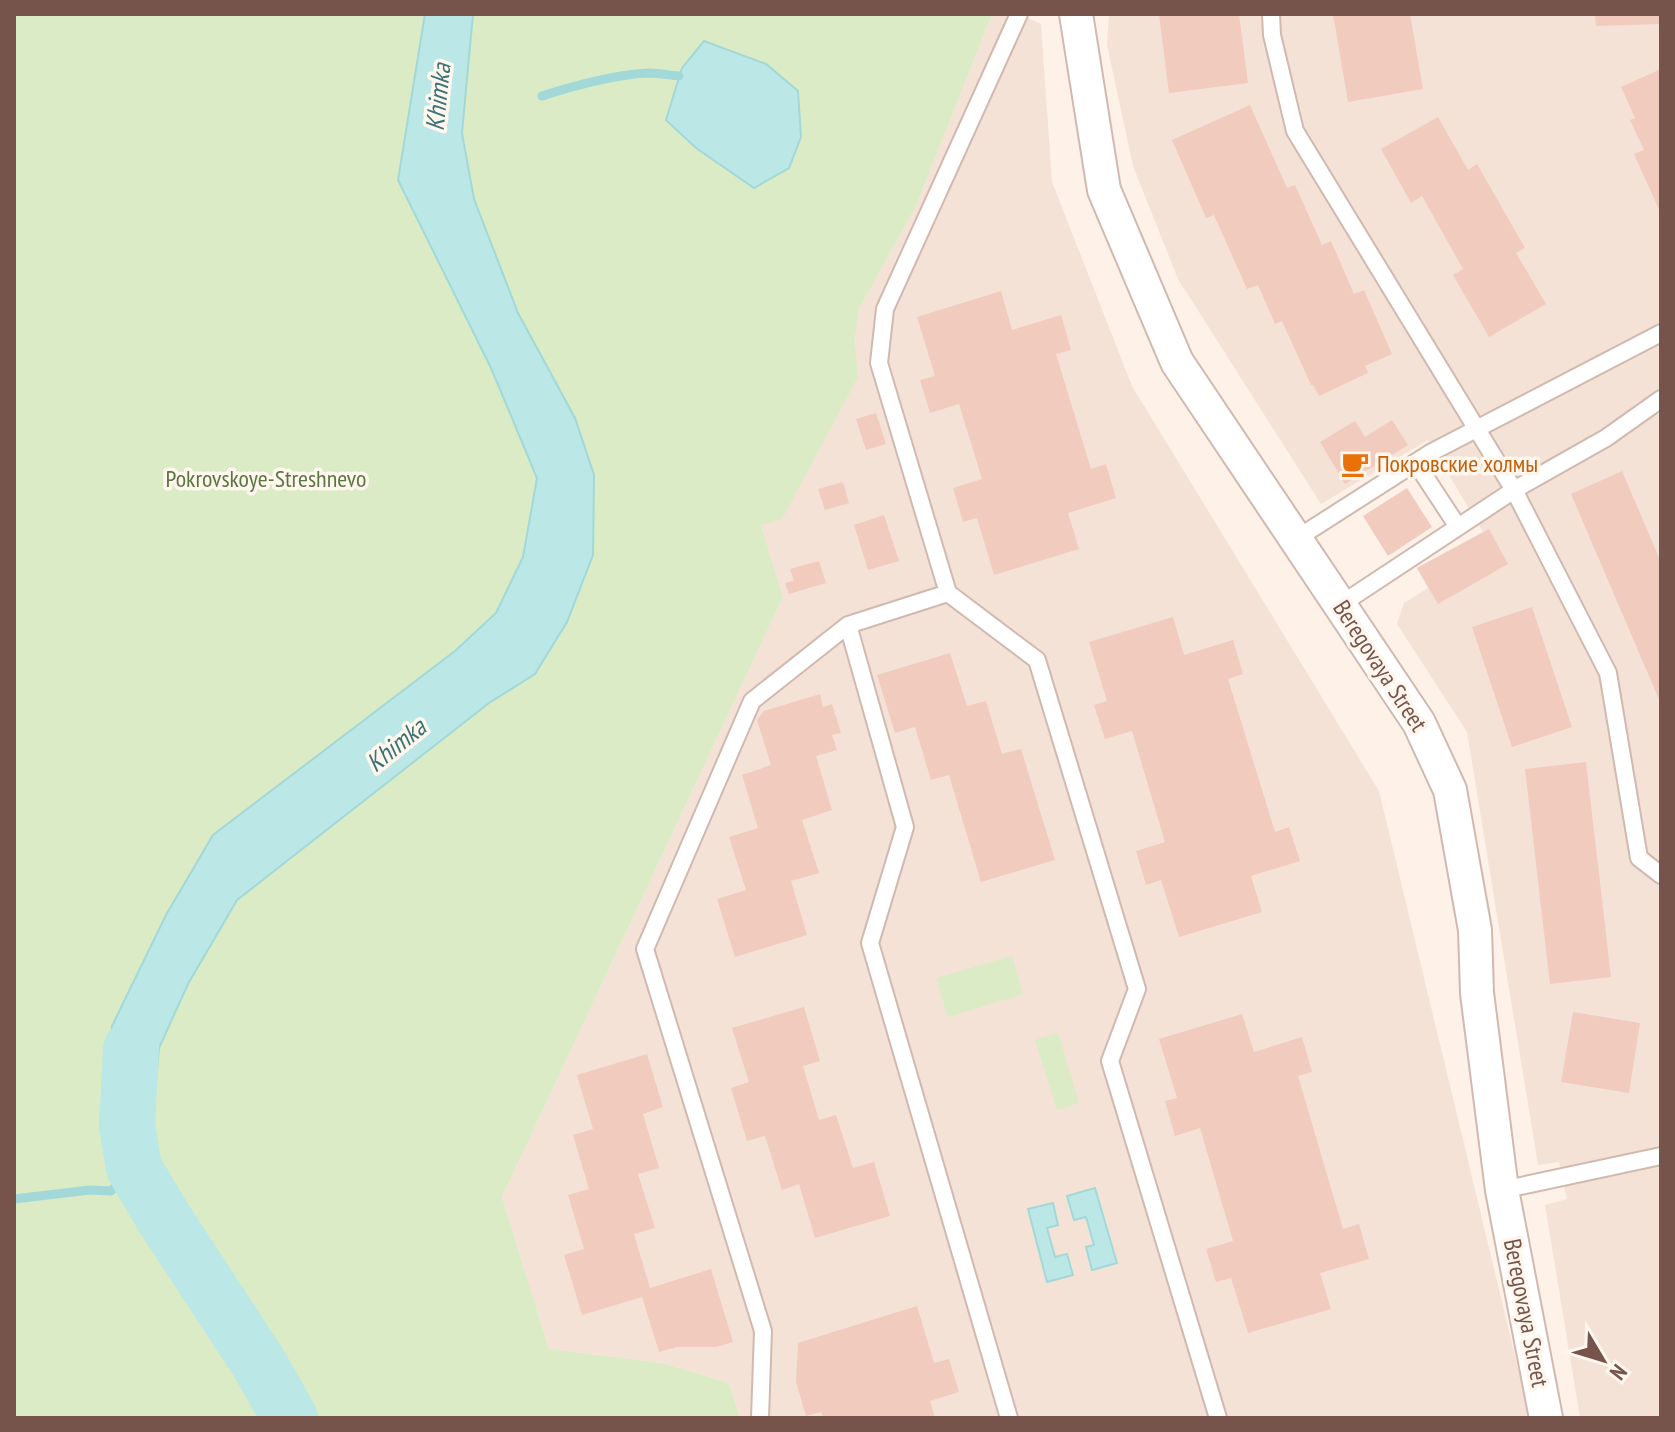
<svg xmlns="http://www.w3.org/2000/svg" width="1675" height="1432" viewBox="0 0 1675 1432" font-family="'PT Sans Narrow',sans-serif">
<rect width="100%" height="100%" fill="#fdf1e8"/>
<!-- residential -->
<path fill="#f4e2d6" d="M 992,14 L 1019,14 L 1041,24 L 1052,182 L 1132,386 L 1379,791 L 1530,1418 L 740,1418 L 729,1383 L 662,1363 L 549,1349 L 502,1197 L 783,597 L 761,525 L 858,377 L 855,339 L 859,309 L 916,206 Z
M 1109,14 L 1661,14 L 1661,1418 L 1580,1418 L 1545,1205 L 1567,1199 L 1559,1162 L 1538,1165 L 1467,732 L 1397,624 L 1404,603 L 1428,588 L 1417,568 L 1483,532 L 1428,440 L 1321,504 L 1178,279 L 1133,166 L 1107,45 Z"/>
<!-- green -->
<path fill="#daebc5" d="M 14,14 L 425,14 L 398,180 L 491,368 L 537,478 L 523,558 L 496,613 L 455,651 L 213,835 L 127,1125 L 151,1134 L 159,1048 L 188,984 L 237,900 L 489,703 L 535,674 L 575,418 L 518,313 L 474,199 L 462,133 L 473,14 L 992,14 L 916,206 L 859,309 L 855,339 L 858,377 L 782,519 L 761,525 L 783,597 L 502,1197 L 549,1349 L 662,1363 L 729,1383 L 740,1418 L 14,1418 Z
M 1012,956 L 1023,994 L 948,1017 L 936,978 Z
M 1058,1033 L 1079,1103 L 1057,1110 L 1035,1040 Z"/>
<!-- water -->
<path fill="#bbe7e6" stroke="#a2d9d8" stroke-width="2" d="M 425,14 L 473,14 L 462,133 L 474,199 L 518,313 L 575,418 L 594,475 L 593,555 L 567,622 L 535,674 L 489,703 L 237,900 L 188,984 L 159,1048 L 151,1135 L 127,1125 L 108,1122 L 112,1026 L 166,915 L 213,835 L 455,651 L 496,613 L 523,557 L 537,478 L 491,368 L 398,180 Z
M 704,41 L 766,64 L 798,91 L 801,137 L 789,168 L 754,188 L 696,148 L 666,120 L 682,68 Z
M 1095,1188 L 1117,1263 L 1092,1270 L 1086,1247 L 1094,1245 L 1086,1217 L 1074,1220 L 1067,1196 Z
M 1053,1203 L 1058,1225 L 1047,1228 L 1055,1257 L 1067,1254 L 1073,1275 L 1047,1282 L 1028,1209 Z"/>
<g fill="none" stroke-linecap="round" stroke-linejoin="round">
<!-- stream -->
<path stroke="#a2d9d8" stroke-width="9" d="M 542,96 C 576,85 612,75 648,73 C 658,73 669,75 679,76
M 14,1199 L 90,1190 L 111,1191 L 134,1168"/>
<!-- river -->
<path stroke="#bbe7e6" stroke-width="56" d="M 131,1049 L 127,1125 L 134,1168 L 165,1220 L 258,1362 L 290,1418"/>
</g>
<!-- building -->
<path fill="#f2cbbf" d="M 1159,14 L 1239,14 L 1248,83 L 1169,93 Z
M 1333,14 L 1410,14 L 1423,89 L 1348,102 Z
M 1595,14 L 1661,14 L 1661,24 L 1596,26 Z
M 1661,69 L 1661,214 L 1634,154 L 1644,150 L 1630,120 L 1635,118 L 1621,87 Z
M 1250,105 L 1287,188 L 1295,185 L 1322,245 L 1331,241 L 1354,294 L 1364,290 L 1392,354 L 1365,366 L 1368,373 L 1319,396 L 1313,385 L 1311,385 L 1282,321 L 1275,324 L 1258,285 L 1247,289 L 1214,215 L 1206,218 L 1172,140 Z
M 1438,117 L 1468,170 L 1477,164 L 1525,248 L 1516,253 L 1546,304 L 1489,337 L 1453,275 L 1463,269 L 1422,196 L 1411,203 L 1381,149 Z
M 1001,291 L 1012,330 L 1061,315 L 1071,350 L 1056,354 L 1091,469 L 1106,464 L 1116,498 L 1068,513 L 1079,549 L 994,575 L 977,518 L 963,522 L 953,488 L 982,479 L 959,404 L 930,413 L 920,380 L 935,376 L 917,317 Z
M 876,413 L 886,444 L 866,450 L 856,419 Z
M 1392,420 L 1408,445 L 1345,484 L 1320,442 L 1355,421 L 1365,437 Z
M 1622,471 L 1661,562 L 1661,704 L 1571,494 Z
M 843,482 L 849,503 L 825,510 L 818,489 Z
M 1407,488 L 1432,527 L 1388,556 L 1363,516 Z
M 884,515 L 899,561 L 868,570 L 854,525 Z
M 1489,529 L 1508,564 L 1438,604 L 1417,568 Z
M 819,561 L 826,583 L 789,594 L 785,583 L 794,581 L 790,569 Z
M 1532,607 L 1572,727 L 1512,747 L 1472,627 Z
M 1173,617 L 1184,655 L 1233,640 L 1243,674 L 1228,679 L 1275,832 L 1289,827 L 1300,861 L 1251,876 L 1262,912 L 1179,937 L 1161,880 L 1146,885 L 1136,851 L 1165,842 L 1132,731 L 1105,739 L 1094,705 L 1107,701 L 1089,642 Z
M 950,653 L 967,706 L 986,701 L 1002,754 L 1021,749 L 1055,860 L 981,882 L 949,775 L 931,780 L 915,727 L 895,733 L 877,675 Z
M 820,694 L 823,707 L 832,704 L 841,733 L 832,735 L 837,750 L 816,756 L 832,810 L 802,820 L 819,873 L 791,881 L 807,935 L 735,957 L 717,899 L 746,890 L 729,837 L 758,828 L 742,775 L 771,765 L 757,720 L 764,711 Z
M 1586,762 L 1611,977 L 1550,984 L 1525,769 Z
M 804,1007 L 820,1061 L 803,1066 L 819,1120 L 836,1115 L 853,1168 L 874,1162 L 890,1216 L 815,1238 L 799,1184 L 782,1190 L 765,1136 L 747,1141 L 731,1088 L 749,1082 L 732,1028 Z
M 1573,1012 L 1640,1023 L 1629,1093 L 1561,1082 Z
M 1242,1014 L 1254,1052 L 1302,1037 L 1312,1072 L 1298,1076 L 1343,1229 L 1359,1224 L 1369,1259 L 1320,1273 L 1331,1309 L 1248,1333 L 1231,1278 L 1216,1282 L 1206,1249 L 1233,1241 L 1200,1128 L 1175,1136 L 1165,1101 L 1177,1098 L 1159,1039 Z
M 647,1054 L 663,1107 L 643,1114 L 659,1168 L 638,1174 L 655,1228 L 634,1234 L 650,1288 L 711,1269 L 733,1342 L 716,1347 L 677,1347 L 659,1352 L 642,1297 L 582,1315 L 564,1255 L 584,1249 L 568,1195 L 589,1189 L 573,1135 L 593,1129 L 577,1075 Z
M 917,1306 L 934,1363 L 949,1359 L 959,1392 L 930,1401 L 935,1418 L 823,1418 L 821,1412 L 806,1416 L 796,1382 L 798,1343 Z"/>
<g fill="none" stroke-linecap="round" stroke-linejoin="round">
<!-- service casing -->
<g stroke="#d1b9af" stroke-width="20">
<path id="service" d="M 1019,14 L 885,309 L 879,363 L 948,593 L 1037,660 L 1137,989 L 1110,1061 L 1218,1418
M 1271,14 L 1272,35 L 1295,131 L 1514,490 L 1608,673 L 1639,858 L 1661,875
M 1416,463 L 1458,527
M 1296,539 L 1432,452 L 1661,333
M 1340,605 L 1514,490 L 1606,438 L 1661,399
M 848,625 L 905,827 L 870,943 L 1009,1418
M 1502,1190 L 1661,1156
M 760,1418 L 763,1331 L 645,949 L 752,701 L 848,625 L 948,593"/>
</g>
<!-- minor casing -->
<g stroke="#d1b9af" stroke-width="36">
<path id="minor" d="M 1076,14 L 1104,190 L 1177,362 L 1419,723 L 1450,790 L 1475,930 L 1477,993 L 1502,1190 L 1546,1418"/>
</g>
<!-- service -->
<use href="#service" stroke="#fff" stroke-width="16"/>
<!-- minor -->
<use href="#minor" stroke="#fff" stroke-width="32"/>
</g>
<!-- icons -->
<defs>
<g id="cafe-bare" transform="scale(2.16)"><path d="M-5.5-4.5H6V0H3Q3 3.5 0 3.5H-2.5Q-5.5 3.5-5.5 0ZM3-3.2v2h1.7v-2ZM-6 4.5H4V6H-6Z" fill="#e8710a" stroke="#fff6ee" stroke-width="2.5" paint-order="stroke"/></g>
</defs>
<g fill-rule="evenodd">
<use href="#cafe-bare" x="1355" y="464"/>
</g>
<g text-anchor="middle" stroke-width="7" stroke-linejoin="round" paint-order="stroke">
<!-- food labels -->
<g font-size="24" fill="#c56008" stroke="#fff6ee" text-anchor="start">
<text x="1377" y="472">Покровские холмы</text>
</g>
<!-- park labels -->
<g font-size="24" fill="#597740" stroke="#fff6ee">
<text x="266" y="487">Pokrovskoye-Streshnevo</text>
</g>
<!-- street labels -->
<g font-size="24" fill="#77544b" stroke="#fff6ee">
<text transform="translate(1380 666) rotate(57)" y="8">Beregovaya Street</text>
<text transform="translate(1526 1313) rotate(79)" y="8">Beregovaya Street</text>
</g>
<!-- water labels -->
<g font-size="26" font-style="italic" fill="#3b7475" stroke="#fff6ee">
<text transform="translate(438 97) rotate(-84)" y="9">Khimka</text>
<text transform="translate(396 745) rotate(-39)" y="9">Khimka</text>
</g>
</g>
<!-- border -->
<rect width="1675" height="1432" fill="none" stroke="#77544b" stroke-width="32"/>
<!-- north arrow -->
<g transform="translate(1603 1360) rotate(128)" stroke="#fff6ee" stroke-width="6" paint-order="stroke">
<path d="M0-6L14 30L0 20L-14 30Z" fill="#77544b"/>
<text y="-12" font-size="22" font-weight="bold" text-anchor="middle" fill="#77544b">N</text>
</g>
</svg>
